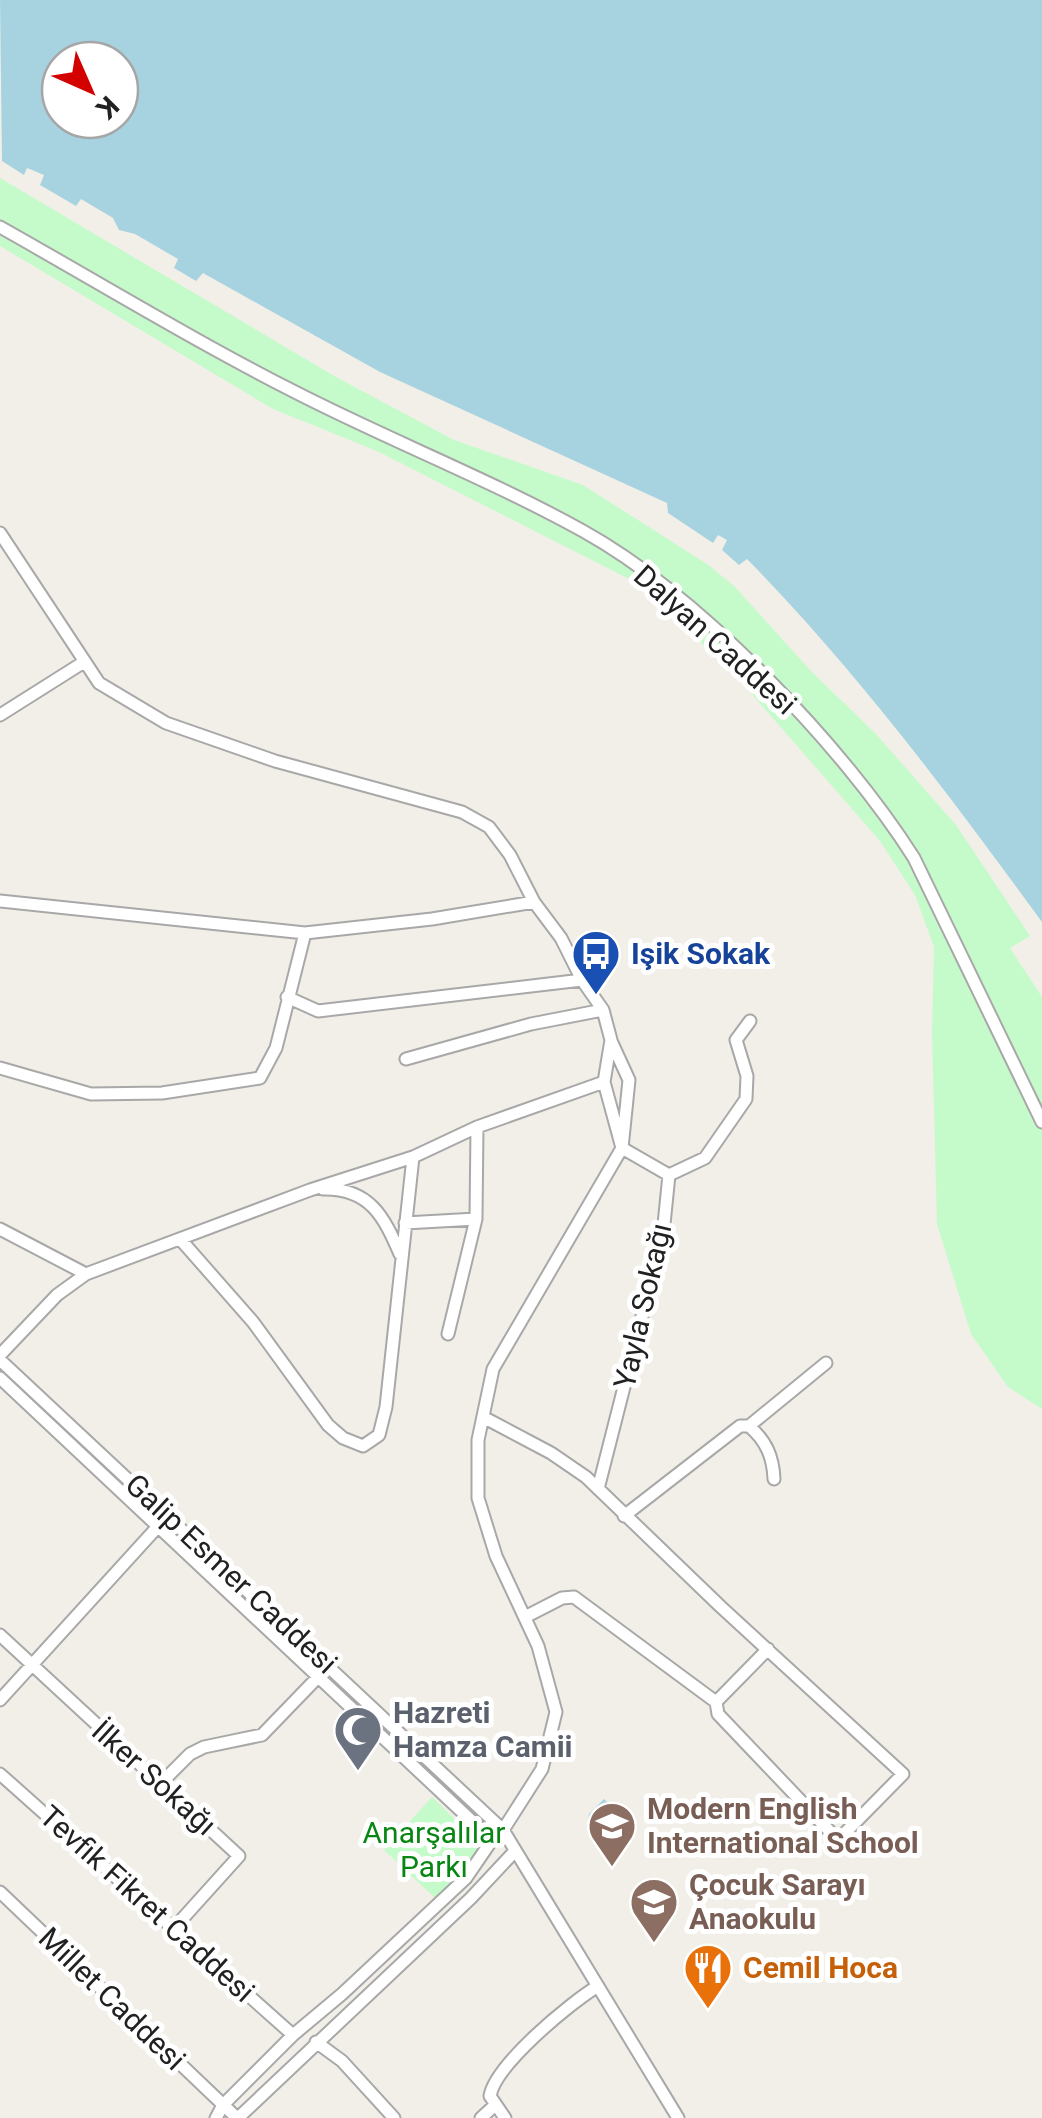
<svg xmlns="http://www.w3.org/2000/svg" width="1042" height="2118" viewBox="0 0 1042 2118" font-family="Roboto,sans-serif">
<rect width="100%" height="100%" fill="#f2efe8"/>
<!-- park -->
<path fill="#c5fbca" d="M 0,178 L 336,377 L 454,440 L 583,485 L 710,566 L 735,587 L 812,672 L 876,734 L 956,825 L 1030,936 L 1010,948 L 1042,997 L 1042,1409 L 1008,1387 L 971,1334 L 937,1224 L 932,1034 L 934,947 L 915,895 L 880,841 L 730,669 L 635,582 L 377,451 L 273,409 L 0,246 Z
M 432,1797 L 481,1844 L 469,1865 L 436,1899 L 384,1850 Z"/>
<!-- water -->
<path fill="#a7d3e0" fill-rule="evenodd" d="M 0,0 L 1042,0 L 1042,922 C 950,796 857,671 747,559 L 739,565 L 722,550 L 727,540 L 718,535 L 713,543 L 668,513 L 667,503 L 380,372 L 203,273 L 196,281 L 174,268 L 178,259 L 135,234 L 119,230 L 113,218 L 81,199 L 76,206 L 40,185 L 44,175 L 27,168 L 24,175 L 2,161 ZM 120,60 L 120,120 L 60,120 L 60,60 Z
M 604,1799 L 615,1810 L 596,1829 L 588,1820 L 589,1814 Z"/>
<g fill="none" stroke-linecap="round" stroke-linejoin="round">
<!-- minor casing -->
<g stroke="#a8a8a8" stroke-width="15">
<path id="minor" d="M 0,227 C 98,282 196,342 297,393 C 391,441 491,480 583,531 C 700,596 843,746 914,858 L 1042,1122
M 0,533 L 99,683 L 166,723 L 275,761 L 462,812 L 489,827 L 510,855 L 534,902 L 561,938 L 582,980 L 603,1010 L 611,1040 L 604,1082 L 622,1148 L 493,1369 L 478,1440 L 478,1498 L 496,1556 L 538,1646 L 556,1712 L 542,1769 L 503,1830 L 492,1840 L 466,1878 L 342,1994 L 293,2035 L 223,2105 L 216,2118
M 0,715 L 84,662
M 0,901 L 305,933
M 287,997 L 318,1011 L 582,980
M 406,1059 L 531,1024 L 603,1010
M 0,1068 L 91,1094 L 162,1093 L 260,1078 L 276,1048 L 305,933 L 432,919 L 534,902
M 669,1175 L 705,1158 L 746,1099 L 747,1076 L 736,1040 L 750,1021
M 323,1189 C 370,1188 384,1217 400,1254
M 405,1223 L 476,1219
M 0,1229 L 86,1274
M 181,1240 L 253,1322 L 328,1425 L 343,1438 L 363,1446 L 379,1435 L 386,1407 L 413,1157
M 448,1334 L 476,1219 L 477,1127
M 0,1355 L 57,1295 L 86,1274 L 310,1190 L 413,1157 L 477,1127 L 604,1082
M 0,1360 L 503,1830 L 678,2118
M 0,1378 L 492,1840
M 483,1417 L 551,1453 L 586,1477 L 721,1607 L 903,1774 L 838,1840 L 718,1714 L 716,1702 L 574,1597 L 562,1598 L 525,1617
M 749,1426 L 826,1363
M 598,1489 L 663,1234 L 669,1175 L 622,1148 L 629,1080 L 612,1043
M 624,1516 L 740,1426 L 749,1426 C 766,1441 773,1456 774,1479
M 0,1635 L 239,1856 L 175,1927
M 0,1700 L 162,1522
M 716,1702 L 768,1649
M 0,1774 L 293,2035
M 160,1784 L 190,1754 L 204,1747 L 262,1735 L 318,1677
M 0,1892 L 237,2118
M 316,2042 L 342,2061 L 394,2118
M 238,2118 L 471,1898 L 515,1851
M 481,2118 L 494,2106
M 505,2118 L 490,2096 C 495,2065 570,2003 598,1986"/>
</g>
<!-- minor -->
<use href="#minor" stroke="#fff" stroke-width="11"/>
</g>
<!-- icons -->
<defs>
<g id="bus-pin" transform="scale(2.5)"><path d="M0 17L-7.5 6A9.5 9.5 0 1 1 7.5 6Z" fill="#1a4fb4" stroke="#fff"/><path d="M-5-6H5V4H4V6H2V4H-2V6H-4V4H-5ZM-3.5-4V0h7V-4ZM-3.5 1.2v1.5H-2V1.2ZM2 1.2v1.5H3.5V1.2Z" fill="#fff"/></g>
<g id="mosque-pin" transform="scale(2.5)"><path d="M0 17L-7.5 6A9.5 9.5 0 1 1 7.5 6Z" fill="#6b7280" stroke="#fff"/><path d="M3.5-4.9A6 6 0 1 0 3.5 4.9A5 5 0 1 1 3.5-4.9Z" fill="#fff"/></g>
<g id="school-pin" transform="scale(2.5)"><path d="M0 17L-7.5 6A9.5 9.5 0 1 1 7.5 6Z" fill="#8d6e63" stroke="#fff"/><path d="M0-5L7-2L0 1L-7-2ZM-4 1L0 2.5L4 1V4Q0 6-4 4Z" fill="#fff"/></g>
<g id="restaurant-pin" transform="scale(2.5)"><path d="M0 17L-7.5 6A9.5 9.5 0 1 1 7.5 6Z" fill="#e8710a" stroke="#fff"/><path d="M-5-6h1v4h1v-4h1v4h1v-4h1v5L-1.5 .5V6h-2V.5L-5-1ZM5-6V6H3V1.5H1.5Q1.5-4 5-6Z" fill="#fff"/></g>
</defs>
<g fill-rule="evenodd">
<use href="#bus-pin" x="596" y="954"/>
<use href="#mosque-pin" x="358" y="1730"/>
<use href="#school-pin" x="612" y="1826"/>
<use href="#school-pin" x="654" y="1902"/>
<use href="#restaurant-pin" x="708" y="1968"/>
</g>
<g text-anchor="middle" stroke-width="10" stroke-linejoin="round" paint-order="stroke">
<!-- street labels -->
<g font-size="30" fill="#212121" stroke="#fff">
<text transform="translate(715 640) rotate(42)" y="10">Dalyan Caddesi</text>
<text transform="translate(643 1306) rotate(-77)" y="10">Yayla Sokağı</text>
<text transform="translate(231 1574) rotate(43)" y="10">Galip Esmer Caddesi</text>
<text transform="translate(154 1778) rotate(42)" y="10">İlker Sokağı</text>
<text transform="translate(147 1904) rotate(42)" y="10">Tevfik Fikret Caddesi</text>
<text transform="translate(112 1999) rotate(44)" y="10">Millet Caddesi</text>
</g>
<!-- transit labels -->
<g font-size="30" font-weight="bold" fill="#164399" stroke="#fff" text-anchor="start">
<text x="631" y="964">Işik Sokak</text>
</g>
<!-- worship labels -->
<g font-size="30" font-weight="bold" fill="#5b616d" stroke="#fff" text-anchor="start">
<text x="393" y="1723">Hazreti<tspan x="393" dy="34">Hamza Camii</tspan></text>
</g>
<!-- education labels -->
<g font-size="30" font-weight="bold" fill="#785e54" stroke="#fff" text-anchor="start">
<text x="647" y="1819">Modern English<tspan x="647" dy="34">International School</tspan></text>
<text x="689" y="1895">Çocuk Sarayı<tspan x="689" dy="34">Anaokulu</tspan></text>
</g>
<!-- park labels -->
<g font-size="30" fill="#088614" stroke="#fff">
<text x="434" y="1843">Anarşalılar<tspan x="434" dy="34">Parkı</tspan></text>
</g>
<!-- food labels -->
<g font-size="30" font-weight="bold" fill="#c56008" stroke="#fff" text-anchor="start">
<text x="743" y="1978">Cemil Hoca</text>
</g>
</g>
<!-- north arrow -->
<g transform="translate(90 90) rotate(135)"><circle r="48" fill="#ffffff" stroke="#a6a6a6" stroke-width="2.5"/>
<path d="M0-8L18 38L0 25L-18 38Z" fill="#d30200"/>
<text y="-15" font-size="28" font-weight="bold" text-anchor="middle" fill="#212121">K</text>
</g>
</svg>
